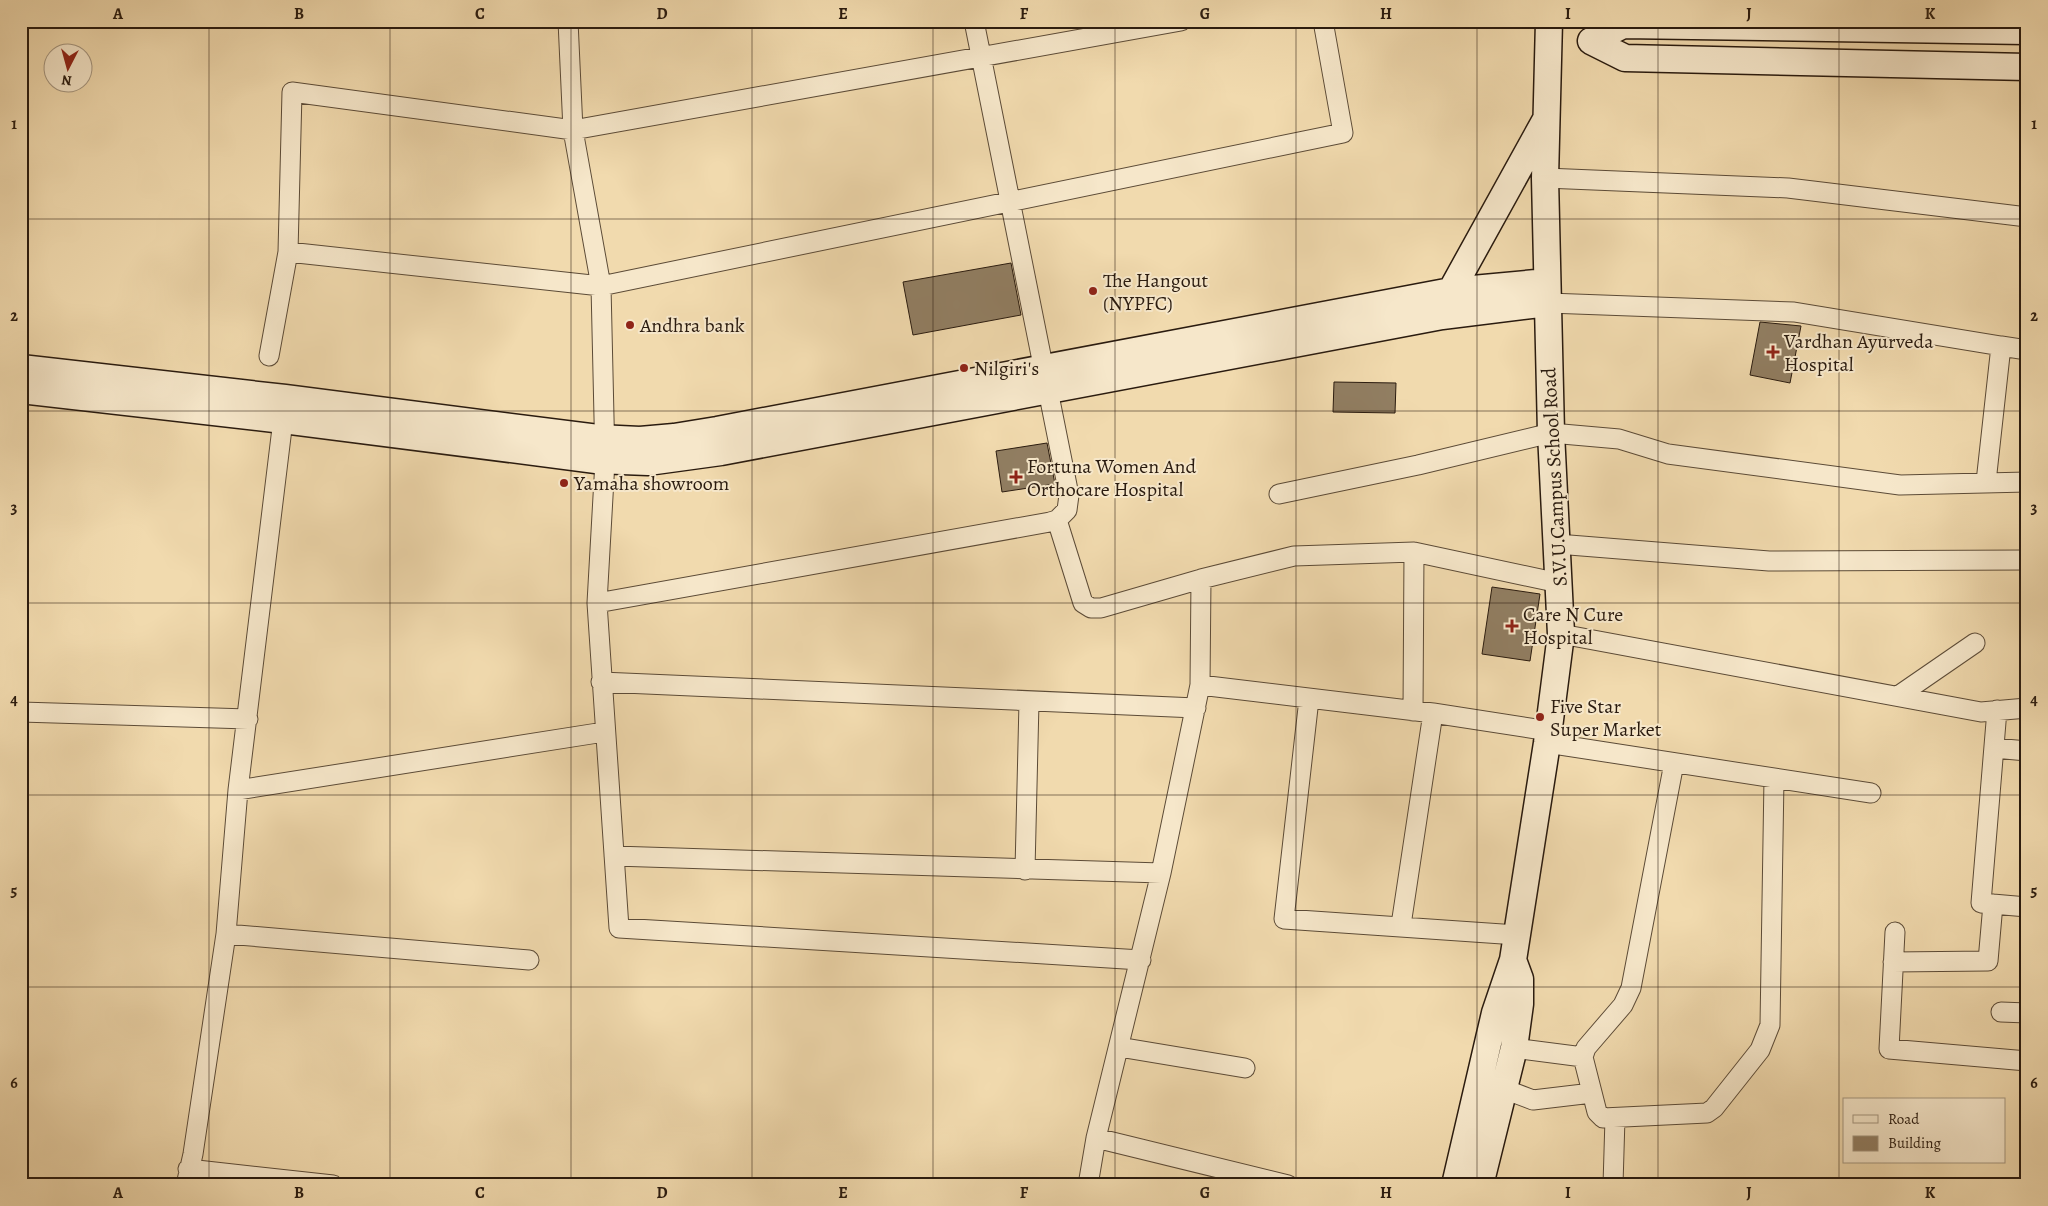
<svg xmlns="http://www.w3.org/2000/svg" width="2048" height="1206" viewBox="0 0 2048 1206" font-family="Alegreya,serif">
<rect width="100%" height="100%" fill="#f1daae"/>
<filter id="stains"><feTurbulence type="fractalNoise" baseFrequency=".004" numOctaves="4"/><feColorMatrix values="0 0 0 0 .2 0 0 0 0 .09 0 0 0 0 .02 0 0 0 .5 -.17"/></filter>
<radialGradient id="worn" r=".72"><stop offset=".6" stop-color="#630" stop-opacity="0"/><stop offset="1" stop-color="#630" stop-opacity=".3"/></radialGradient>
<!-- building -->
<path fill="#917e62" stroke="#2a1b0f" d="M 1011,263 L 1021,315 L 913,335 L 903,282 Z
M 1760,322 L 1801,326 L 1790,383 L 1750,375 Z
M 1334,382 L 1396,383 L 1395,413 L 1333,412 Z
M 1047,443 L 1055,484 L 1002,492 L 996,451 Z
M 1492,587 L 1540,594 L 1530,661 L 1482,654 Z"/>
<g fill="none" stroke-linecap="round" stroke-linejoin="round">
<!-- street casing -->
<g stroke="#5c4b37" stroke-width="21">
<path id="street" d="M 568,21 L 573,130 L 601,286 L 605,461 L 597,603 L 619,928 L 1141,960
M 1545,178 L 1788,188 L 2027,217
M 288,252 L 601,286 L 1343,133 L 1323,21
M 1548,303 L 1794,312 L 2001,346 L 1986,482
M 2001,346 L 2027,350
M 269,356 L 288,252 L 292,92 L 573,130 L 1181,21
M 283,420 L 238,790 L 226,934 L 529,960
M 1279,494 L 1418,465 L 1551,433 L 1619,439 L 1668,454 L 1900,485 L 2027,482
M 1057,520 L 1083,603 L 1091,608 L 1101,608 L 1201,579
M 1557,544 L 1769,561 L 2027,560
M 597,603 L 1050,522 L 1057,520 L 1067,510 L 1069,495 L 974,21
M 1561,634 L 1981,712 L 2027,708
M 601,682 L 1196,708
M 1200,685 L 1201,579 L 1294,556 L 1414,552 L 1559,583
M 1898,696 L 1975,643
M 1309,699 L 1284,919 L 1517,935
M 1997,710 L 1981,903 L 2027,907
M 1413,711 L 1414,552
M 21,712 L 248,719
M 1547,743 L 1871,793
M 1994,748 L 2027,751
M 1674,763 L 1631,988 L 1623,1005 L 1586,1048 L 1583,1057 L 1597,1112 L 1603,1118 L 1707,1113 L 1714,1108 L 1760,1050 L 1770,1025 L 1774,778
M 238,790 L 604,732
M 614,856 L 1161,873
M 1025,870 L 1029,702
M 1401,925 L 1433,713
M 1895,932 L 1889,1049 L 2027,1061
M 1893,962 L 1988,961 L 1993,904
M 2001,1012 L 2027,1013
M 1119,1047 L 1245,1068
M 1514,1048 L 1583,1057
M 1504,1089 L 1533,1100 L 1592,1093
M 1096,1138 L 1288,1185
M 188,1169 L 333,1185
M 186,1185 L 193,1154 L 226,934
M 1088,1185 L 1096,1138 L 1161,873 L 1200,685 L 1433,713 L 1549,731
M 1613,1185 L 1615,1118"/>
</g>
<!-- secondary casing -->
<g stroke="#2a1b0f" stroke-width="29">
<path id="secondary" d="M 2027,31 L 1623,25 L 1591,41 L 1625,58 L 2027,67
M 1451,291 L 1545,121
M 21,368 L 285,398 L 598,438 L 640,440 L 674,437 L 717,430 L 1451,291 L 1547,282
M 21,390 L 283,420 L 596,460 L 648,462 L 721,452 L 1442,316 L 1548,303
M 1455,1185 L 1495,1013 L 1513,960 L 1547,743 L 1561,634 L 1551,433 L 1545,178 L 1549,21
M 1480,1185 L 1514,1048 L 1520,1004 L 1520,979 L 1513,960"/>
</g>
<!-- street -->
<use href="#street" stroke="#f6e7ca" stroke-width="19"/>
<!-- secondary -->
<use href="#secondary" stroke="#f6e7ca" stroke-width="26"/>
</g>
<!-- grid -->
<path fill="none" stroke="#2a1b0f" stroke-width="1" stroke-opacity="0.55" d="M 209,21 L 209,1185M 390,21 L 390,1185M 571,21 L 571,1185M 752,21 L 752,1185M 933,21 L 933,1185M 1115,21 L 1115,1185M 1296,21 L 1296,1185M 1477,21 L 1477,1185M 1658,21 L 1658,1185M 1839,21 L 1839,1185M 21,219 L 2027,219M 21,411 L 2027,411M 21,603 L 2027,603M 21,795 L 2027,795M 21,987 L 2027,987"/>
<!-- markers -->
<g fill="#8f2418" stroke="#f6e7ca" stroke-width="2">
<circle cx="1093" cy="291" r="5"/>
<circle cx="630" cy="325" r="5"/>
<path d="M1770.5 344.5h5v5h5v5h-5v5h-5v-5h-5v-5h5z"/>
<circle cx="964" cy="368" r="5"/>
<path d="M1013.5 469.5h5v5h5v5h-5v5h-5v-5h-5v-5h5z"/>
<circle cx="564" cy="483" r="5"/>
<path d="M1509.5 618.5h5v5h5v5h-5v5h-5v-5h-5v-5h5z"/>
<circle cx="1540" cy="717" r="5"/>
</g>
<g text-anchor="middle" stroke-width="4" stroke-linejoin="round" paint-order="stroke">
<!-- poi labels -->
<g font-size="20" fill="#2a1b0f" stroke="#f6e7ca" text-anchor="start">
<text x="1103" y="287">The Hangout<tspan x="1103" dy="23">(NYPFC)</tspan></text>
<text x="640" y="332">Andhra bank</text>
<text x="1784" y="348">Vardhan Ayurveda<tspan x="1784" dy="23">Hospital</tspan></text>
<text x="974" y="375">Nilgiri's</text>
<text x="1027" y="473">Fortuna Women And<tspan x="1027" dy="23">Orthocare Hospital</tspan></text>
<text x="574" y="490">Yamaha showroom</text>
<text x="1523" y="621">Care N Cure<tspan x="1523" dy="23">Hospital</tspan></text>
<text x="1550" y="713">Five Star<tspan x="1550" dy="23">Super Market</tspan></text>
</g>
<!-- street labels -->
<g font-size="20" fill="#2a1b0f" stroke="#f6e7ca">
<text transform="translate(1554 477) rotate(-93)" y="7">S.V.U.Campus School Road</text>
</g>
</g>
<!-- margin -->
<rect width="2048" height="1206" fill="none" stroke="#f1daae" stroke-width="55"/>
<!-- legend -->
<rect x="1843" y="1098" width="162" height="65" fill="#f6e7ca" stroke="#a4957f"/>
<rect x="1853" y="1115" width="25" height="8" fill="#f6e7ca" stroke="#a4957f"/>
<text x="1888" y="1124" font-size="15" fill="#2a1b0f">Road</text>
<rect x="1853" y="1136" width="25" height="15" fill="#917e62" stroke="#a4957f"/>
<text x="1888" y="1148" font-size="15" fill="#2a1b0f">Building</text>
<!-- north arrow -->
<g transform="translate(68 68) rotate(186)"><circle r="24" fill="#f6e7ca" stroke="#a4957f"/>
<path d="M0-4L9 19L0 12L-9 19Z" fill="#8f2418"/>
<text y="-8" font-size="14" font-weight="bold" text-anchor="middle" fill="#2a1b0f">N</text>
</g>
<rect x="28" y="28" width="1992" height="1150" fill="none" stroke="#2a1b0f" stroke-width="2"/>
<g font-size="16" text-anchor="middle" font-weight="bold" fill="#2a1b0f">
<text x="118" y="19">A</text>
<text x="299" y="19">B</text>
<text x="480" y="19">C</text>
<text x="662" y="19">D</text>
<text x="843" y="19">E</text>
<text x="1024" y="19">F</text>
<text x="1205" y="19">G</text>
<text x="1386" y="19">H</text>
<text x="1568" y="19">I</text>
<text x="1749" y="19">J</text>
<text x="1930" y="19">K</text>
<text x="14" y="129">1</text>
<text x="2034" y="129">1</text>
<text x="14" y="321">2</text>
<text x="2034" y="321">2</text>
<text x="14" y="513">3</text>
<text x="2034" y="513">3</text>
<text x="14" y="705">4</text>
<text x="2034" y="705">4</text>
<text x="14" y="896">5</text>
<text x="2034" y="896">5</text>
<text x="14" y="1088">6</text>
<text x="2034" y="1088">6</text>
<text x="118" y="1198">A</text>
<text x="299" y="1198">B</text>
<text x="480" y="1198">C</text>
<text x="662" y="1198">D</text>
<text x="843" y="1198">E</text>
<text x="1024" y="1198">F</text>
<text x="1205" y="1198">G</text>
<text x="1386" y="1198">H</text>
<text x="1568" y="1198">I</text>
<text x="1749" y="1198">J</text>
<text x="1930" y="1198">K</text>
</g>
<rect width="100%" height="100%" filter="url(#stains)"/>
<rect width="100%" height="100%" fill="url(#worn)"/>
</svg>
